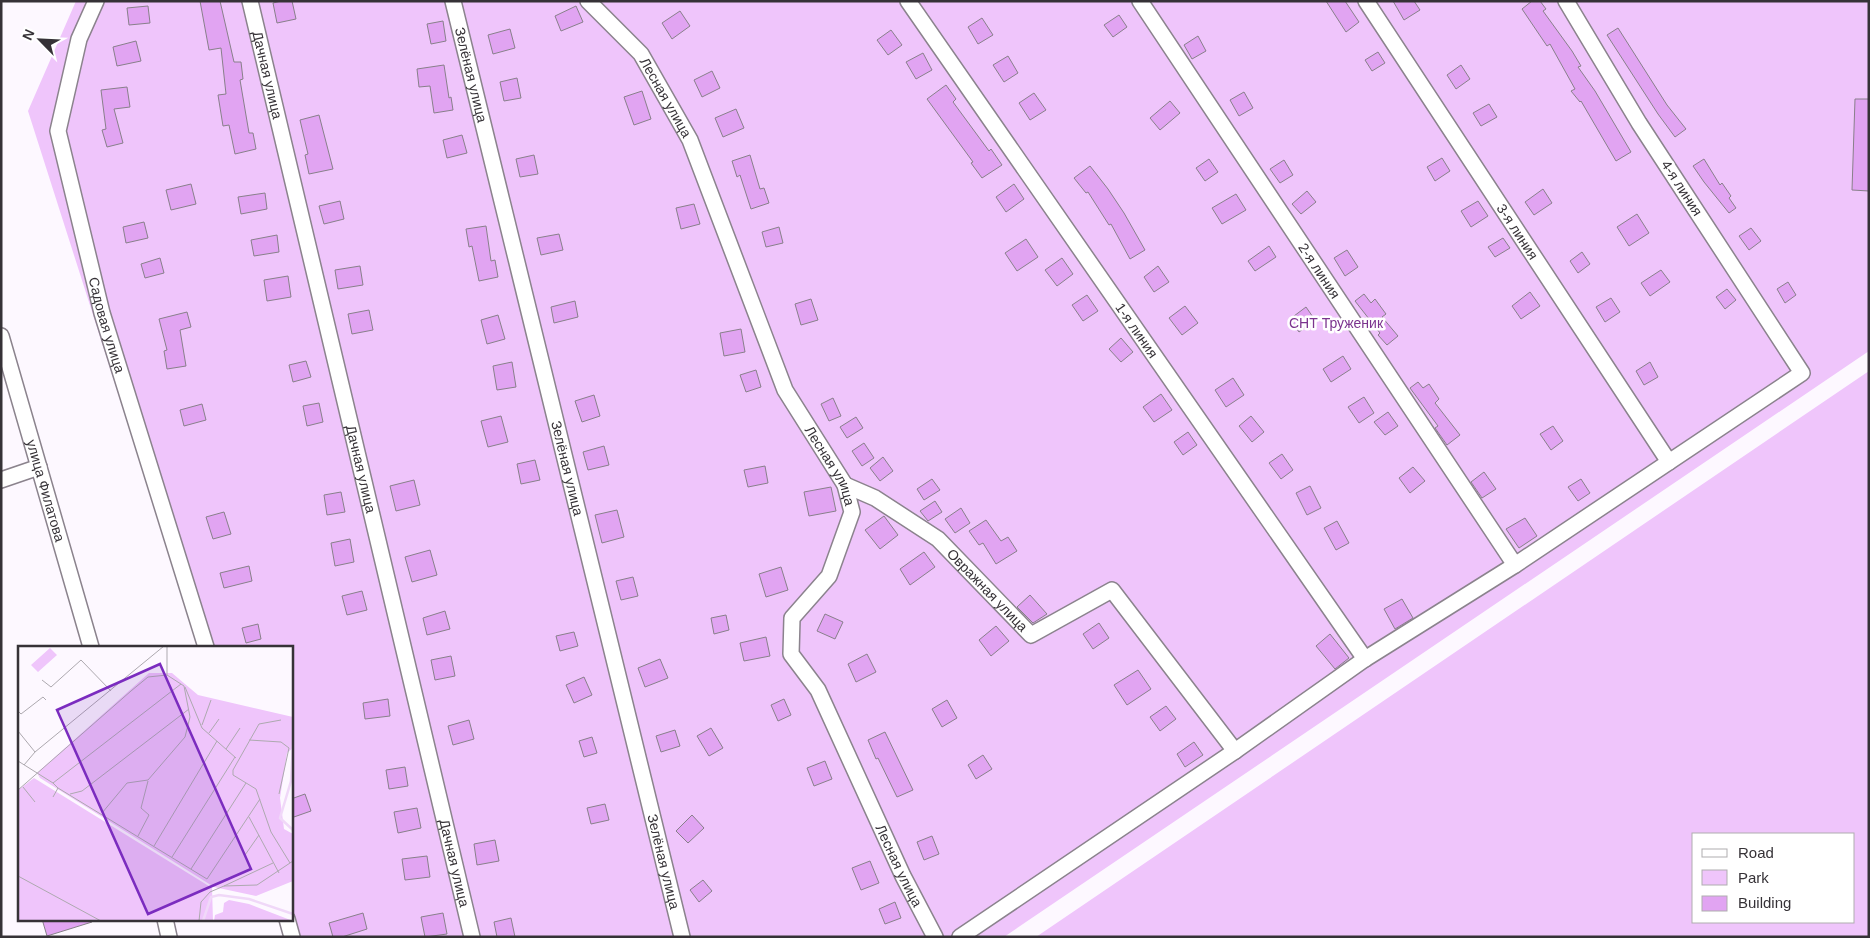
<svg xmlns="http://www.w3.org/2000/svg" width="1870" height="938" viewBox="0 0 1870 938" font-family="Arial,sans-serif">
<rect width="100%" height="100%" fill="#fdf8ff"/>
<!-- green -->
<path fill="#efc5fb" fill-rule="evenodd" d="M 76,1 L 1869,1 L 1869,351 L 1004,937 L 292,937 L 291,647 L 199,647 L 28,111 Z
M 1869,371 L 1869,937 L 1036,937 ZM 1694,834 L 1854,834 L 1854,922 L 1694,922 Z"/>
<!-- building -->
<path fill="#e1a4f2" stroke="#88808a" d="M 200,1 L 220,1 L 234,62 L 241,62 L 243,79 L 240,80 L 249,133 L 253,133 L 256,149 L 235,154 L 229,125 L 223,126 L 218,95 L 226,94 L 221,48 L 209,50 Z
M 281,1 L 292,1 L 296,19 L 277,23 L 273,3 Z
M 1326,1 L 1345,1 L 1359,22 L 1346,32 Z
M 1393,1 L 1414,1 L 1420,10 L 1404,20 Z
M 1532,1 L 1540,1 L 1546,9 L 1543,11 L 1572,51 L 1581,66 L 1578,67 L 1595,91 L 1631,152 L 1616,161 L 1581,101 L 1580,102 L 1571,91 L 1575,89 L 1550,44 L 1547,46 L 1522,9 Z
M 148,6 L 150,23 L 129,25 L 127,8 Z
M 576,6 L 583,22 L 561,31 L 555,16 Z
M 680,11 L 690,26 L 672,39 L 662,23 Z
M 1119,15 L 1127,27 L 1113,37 L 1104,25 Z
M 982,18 L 993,35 L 978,44 L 968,27 Z
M 443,21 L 446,41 L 431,44 L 427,24 Z
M 1618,28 L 1667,105 L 1686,129 L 1675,137 L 1658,114 L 1607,35 Z
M 510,29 L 515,48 L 493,54 L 488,35 Z
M 891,30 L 902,45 L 888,55 L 877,40 Z
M 1198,36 L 1206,51 L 1192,59 L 1184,45 Z
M 136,41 L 141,61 L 117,66 L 113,47 Z
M 1378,52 L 1385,63 L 1372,71 L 1365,60 Z
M 923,53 L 932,70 L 916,79 L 906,62 Z
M 1008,56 L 1018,73 L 1004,82 L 993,65 Z
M 444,65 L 449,98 L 451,97 L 453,110 L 434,113 L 430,86 L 419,87 L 417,69 Z
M 1461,65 L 1470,79 L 1456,89 L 1447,75 Z
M 712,71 L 720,88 L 702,97 L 694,80 Z
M 517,78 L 521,98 L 504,101 L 500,82 Z
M 946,85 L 956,99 L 953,102 L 989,151 L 991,149 L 1002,165 L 982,178 L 971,163 L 973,162 L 927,99 Z
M 127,87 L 130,107 L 114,109 L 123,143 L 107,147 L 102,130 L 106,129 L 101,90 Z
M 642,91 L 651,119 L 634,125 L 624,97 Z
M 1244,92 L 1253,108 L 1239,116 L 1230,100 Z
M 1034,93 L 1046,110 L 1030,120 L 1019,103 Z
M 1855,99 L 1869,99 L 1869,191 L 1852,190 Z
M 1170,101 L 1180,113 L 1160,130 L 1150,118 Z
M 1489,104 L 1497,117 L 1481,126 L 1473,113 Z
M 736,109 L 744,128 L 723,137 L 715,118 Z
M 319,115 L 333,169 L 309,174 L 305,155 L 308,154 L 300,120 Z
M 462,135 L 467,153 L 447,158 L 443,140 Z
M 534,155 L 538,174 L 520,177 L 516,159 Z
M 750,155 L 760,189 L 764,188 L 769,203 L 751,209 L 740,175 L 737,177 L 732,161 Z
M 1442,158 L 1450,171 L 1435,181 L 1427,167 Z
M 1209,159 L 1218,172 L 1205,181 L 1196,168 Z
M 1704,159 L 1720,185 L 1722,183 L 1731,196 L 1729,198 L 1736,208 L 1729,213 L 1704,182 L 1693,166 Z
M 1284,160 L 1293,175 L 1280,183 L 1270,169 Z
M 1090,166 L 1108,189 L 1124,213 L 1145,250 L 1130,259 L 1111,224 L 1109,225 L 1088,192 L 1086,193 L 1074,178 Z
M 191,184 L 196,204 L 171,210 L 166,190 Z
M 1014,184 L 1024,199 L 1006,212 L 996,197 Z
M 1543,189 L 1552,203 L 1534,215 L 1525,202 Z
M 1307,191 L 1316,202 L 1301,214 L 1292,204 Z
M 265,193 L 267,209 L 241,214 L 238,197 Z
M 1236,194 L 1246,210 L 1222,224 L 1212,208 Z
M 340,201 L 344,219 L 324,224 L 319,206 Z
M 1478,201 L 1488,216 L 1471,227 L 1461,211 Z
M 694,204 L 700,224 L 681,229 L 676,208 Z
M 1637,214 L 1649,233 L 1629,246 L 1617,227 Z
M 144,222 L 148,238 L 126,243 L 123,227 Z
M 486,226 L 491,261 L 495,260 L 498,277 L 479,281 L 472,246 L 469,247 L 466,229 Z
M 779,227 L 783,243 L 766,247 L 762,232 Z
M 1751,228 L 1761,241 L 1749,250 L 1739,236 Z
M 559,234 L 563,250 L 541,255 L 537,238 Z
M 277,235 L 279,252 L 254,256 L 251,240 Z
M 1503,238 L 1510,248 L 1495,257 L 1488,247 Z
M 1026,239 L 1038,257 L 1017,271 L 1005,253 Z
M 1269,246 L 1276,257 L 1255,271 L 1248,261 Z
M 1347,250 L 1358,267 L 1345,276 L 1334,258 Z
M 1582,252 L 1590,264 L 1578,273 L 1570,261 Z
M 160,258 L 164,273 L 145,278 L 141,264 Z
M 1062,258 L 1073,274 L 1057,286 L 1045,270 Z
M 360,266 L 363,285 L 338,289 L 335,270 Z
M 1158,266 L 1169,282 L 1154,292 L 1144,277 Z
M 1661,270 L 1670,282 L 1650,296 L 1641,283 Z
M 288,276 L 291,297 L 267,301 L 264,280 Z
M 1788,282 L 1796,295 L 1785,303 L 1777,289 Z
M 1727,289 L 1736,300 L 1725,309 L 1716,297 Z
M 1530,292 L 1540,306 L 1521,319 L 1512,306 Z
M 1364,294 L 1371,303 L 1375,299 L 1386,314 L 1382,317 L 1398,336 L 1387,345 L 1378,335 L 1380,333 L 1355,301 Z
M 1087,295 L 1098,311 L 1083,321 L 1072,305 Z
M 1611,298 L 1620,312 L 1605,322 L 1596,307 Z
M 811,299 L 818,320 L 801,325 L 795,304 Z
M 575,301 L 578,317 L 554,323 L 551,307 Z
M 1185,306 L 1198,323 L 1182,335 L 1169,318 Z
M 1306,307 L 1315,320 L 1299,332 L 1290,319 Z
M 369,310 L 373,330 L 352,334 L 348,314 Z
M 187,312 L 191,327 L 180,330 L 186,366 L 167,369 L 164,351 L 167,350 L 159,319 Z
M 498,315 L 505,339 L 487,344 L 481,320 Z
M 741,329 L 745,352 L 724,356 L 720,333 Z
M 1121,338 L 1133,352 L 1121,362 L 1109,349 Z
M 1343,356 L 1351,369 L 1331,382 L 1323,369 Z
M 306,361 L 311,377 L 293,382 L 289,365 Z
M 512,362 L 516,387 L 497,390 L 493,366 Z
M 1650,362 L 1658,377 L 1644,385 L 1636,371 Z
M 756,370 L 761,387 L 746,392 L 740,375 Z
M 1233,378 L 1244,395 L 1226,407 L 1215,390 Z
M 1418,382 L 1423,388 L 1429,384 L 1439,399 L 1435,403 L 1460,435 L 1447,445 L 1435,428 L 1438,426 L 1410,388 Z
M 1161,394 L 1172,410 L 1154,422 L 1143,407 Z
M 594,395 L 600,416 L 582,422 L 575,401 Z
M 1364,397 L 1374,413 L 1359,423 L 1348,407 Z
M 833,398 L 841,416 L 829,421 L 821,404 Z
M 319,403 L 323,422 L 307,426 L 303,406 Z
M 202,404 L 206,420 L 184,426 L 180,410 Z
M 1388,412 L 1398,426 L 1385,435 L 1374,422 Z
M 501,416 L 508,442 L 488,447 L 481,421 Z
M 1251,416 L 1264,432 L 1252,442 L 1239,426 Z
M 856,417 L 863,428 L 847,438 L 840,427 Z
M 1553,426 L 1563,441 L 1551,450 L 1540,434 Z
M 1188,432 L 1197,445 L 1183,455 L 1174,442 Z
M 864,443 L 874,458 L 862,466 L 852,451 Z
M 604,446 L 609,465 L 588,470 L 583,452 Z
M 1282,454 L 1293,470 L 1281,479 L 1269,463 Z
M 883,457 L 893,471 L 880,481 L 870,468 Z
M 535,460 L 540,480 L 521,484 L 517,464 Z
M 765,466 L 768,483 L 748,487 L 744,470 Z
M 1413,467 L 1425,481 L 1410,493 L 1399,478 Z
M 1484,472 L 1496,489 L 1482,498 L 1471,482 Z
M 932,479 L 940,490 L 924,500 L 917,489 Z
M 1581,479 L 1590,493 L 1578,501 L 1568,487 Z
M 414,480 L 420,505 L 396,511 L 390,486 Z
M 1310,486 L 1321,508 L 1307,515 L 1296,493 Z
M 831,487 L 836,511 L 809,516 L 804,492 Z
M 341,492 L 345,512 L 327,515 L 324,495 Z
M 935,501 L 942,512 L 928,521 L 920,511 Z
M 961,508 L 970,523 L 955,533 L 945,519 Z
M 617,510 L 624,537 L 602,543 L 595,515 Z
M 224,512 L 231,534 L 213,539 L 206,517 Z
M 884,516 L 898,535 L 880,549 L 865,530 Z
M 1525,518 L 1537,536 L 1519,548 L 1506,529 Z
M 986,520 L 1001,541 L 1008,537 L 1017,551 L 996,564 L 983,543 L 979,545 L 969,531 Z
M 1337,521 L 1349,543 L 1336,550 L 1324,528 Z
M 350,539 L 354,562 L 335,566 L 331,543 Z
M 430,550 L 437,575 L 412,582 L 405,557 Z
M 924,552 L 935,567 L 910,585 L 900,569 Z
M 249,566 L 252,581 L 224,588 L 220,573 Z
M 781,567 L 788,590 L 766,597 L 759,574 Z
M 633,577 L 638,596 L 621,600 L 616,581 Z
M 362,591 L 367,610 L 347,615 L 342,596 Z
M 1030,595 L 1047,614 L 1033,623 L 1017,607 Z
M 1402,599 L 1413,618 L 1395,629 L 1384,609 Z
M 445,611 L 450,629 L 427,635 L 423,618 Z
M 825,614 L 843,622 L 835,639 L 817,631 Z
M 726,615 L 729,630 L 714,634 L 711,618 Z
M 1099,623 L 1109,638 L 1093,649 L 1083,634 Z
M 258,624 L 261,639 L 246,643 L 242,628 Z
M 996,626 L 1009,641 L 991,656 L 979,640 Z
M 574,632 L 578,646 L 560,651 L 556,636 Z
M 1330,634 L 1349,658 L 1335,669 L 1316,646 Z
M 766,637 L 770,656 L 744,661 L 740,643 Z
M 867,654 L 876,672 L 856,682 L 848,664 Z
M 451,656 L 455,676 L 435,680 L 431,660 Z
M 660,659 L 668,678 L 645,687 L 638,668 Z
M 1138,670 L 1151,689 L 1127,705 L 1114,685 Z
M 584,677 L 592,695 L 574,703 L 566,685 Z
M 388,699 L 390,716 L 365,719 L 363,703 Z
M 784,699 L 791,715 L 778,721 L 771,705 Z
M 947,700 L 957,718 L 942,727 L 932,709 Z
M 1166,706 L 1176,719 L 1160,731 L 1150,717 Z
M 469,720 L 474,739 L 453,745 L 448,726 Z
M 711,728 L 723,748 L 709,756 L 697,736 Z
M 675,730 L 680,746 L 661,752 L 656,736 Z
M 885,732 L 913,790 L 897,797 L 878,758 L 876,759 L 868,740 Z
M 592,737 L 597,753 L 584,757 L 579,741 Z
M 1194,742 L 1203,755 L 1185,767 L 1177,754 Z
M 983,755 L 992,769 L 976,779 L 968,765 Z
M 825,761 L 832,779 L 814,786 L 807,768 Z
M 405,767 L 408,786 L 389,789 L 386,770 Z
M 305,794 L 311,811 L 291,818 L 291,799 Z
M 605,804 L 609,820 L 591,824 L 587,808 Z
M 417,808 L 421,828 L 398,833 L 394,812 Z
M 692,815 L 704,828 L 688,843 L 676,831 Z
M 932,836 L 939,854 L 924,860 L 917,842 Z
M 495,840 L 499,861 L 477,865 L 474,844 Z
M 427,856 L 430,877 L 405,880 L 402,859 Z
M 870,861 L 879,883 L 861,890 L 852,868 Z
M 703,880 L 712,891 L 699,902 L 690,890 Z
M 895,902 L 901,918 L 885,924 L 879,909 Z
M 363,913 L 367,929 L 342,937 L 333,937 L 329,923 Z
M 443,913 L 447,934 L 425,937 L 421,917 Z
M 511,918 L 515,937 L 497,937 L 494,922 Z
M 42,919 L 91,919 L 92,922 L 47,936 Z"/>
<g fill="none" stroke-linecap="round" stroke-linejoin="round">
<!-- street casing -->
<g stroke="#8b838d" stroke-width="18">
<g id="street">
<path id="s1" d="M 96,1 L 79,39 L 58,131 L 102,313 L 206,647"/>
<path id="s2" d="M 250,1 L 472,937"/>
<path id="s3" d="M 453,1 L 682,937"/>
<path id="s4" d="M 588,1 L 641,54 L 690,140 L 785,390 L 845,485 L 852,512 L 829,576 L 792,618 L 791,654 L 818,690 L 903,876 L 935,937"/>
<path id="s5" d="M 908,1 L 1365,659"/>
<path id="s6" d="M 1140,1 L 1515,565"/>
<path id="s7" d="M 1366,1 L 1669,462"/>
<path id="s8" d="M 1,336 L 91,647"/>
<path d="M 1,480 L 39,467"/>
<path id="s9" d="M 845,485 L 875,498 L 938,539 L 1031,635 L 1112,590 L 1235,751"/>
<path d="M 165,919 L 169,937"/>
<path d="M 287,919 L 292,937"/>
<path d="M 960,937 L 1235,751 L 1365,659 L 1515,565 L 1802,373 L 1639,123 L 1566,1"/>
</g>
</g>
<!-- street -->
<use href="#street" stroke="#fff" stroke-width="15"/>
</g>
<g text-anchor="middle" stroke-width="5" stroke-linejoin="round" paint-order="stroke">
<!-- street labels -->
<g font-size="14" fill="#363237" stroke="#fff">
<text dy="5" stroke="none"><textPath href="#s2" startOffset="76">Дачная улица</textPath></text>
<text dy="5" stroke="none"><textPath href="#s3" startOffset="76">Зелёная улица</textPath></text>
<text dy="5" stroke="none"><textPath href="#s4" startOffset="125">Лесная улица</textPath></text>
<text transform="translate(1682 188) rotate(57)" y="5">4-я линия</text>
<text dy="5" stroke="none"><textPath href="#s7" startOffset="276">3-я линия</textPath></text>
<text dy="5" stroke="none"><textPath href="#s6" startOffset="324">2-я линия</textPath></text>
<text dy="5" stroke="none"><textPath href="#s1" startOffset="336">Садовая улица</textPath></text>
<text dy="5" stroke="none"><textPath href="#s5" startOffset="401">1-я линия</textPath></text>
<text dy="5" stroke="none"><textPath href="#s4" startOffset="530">Лесная улица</textPath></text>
<text dy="5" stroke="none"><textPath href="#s2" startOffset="481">Дачная улица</textPath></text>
<text dy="5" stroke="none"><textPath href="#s3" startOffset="481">Зелёная улица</textPath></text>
<text dy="5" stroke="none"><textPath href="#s8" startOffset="161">улица Филатова</textPath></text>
<text dy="5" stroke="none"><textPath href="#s9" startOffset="179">Овражная улица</textPath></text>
<text dy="5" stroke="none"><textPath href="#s3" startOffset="886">Зелёная улица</textPath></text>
<text dy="5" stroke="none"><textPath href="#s2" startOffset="886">Дачная улица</textPath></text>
<text dy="5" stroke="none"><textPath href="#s4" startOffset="980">Лесная улица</textPath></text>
</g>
<!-- park labels -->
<g font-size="14" fill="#7b338e" stroke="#fff">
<text x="1336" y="328">СНТ Труженик</text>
</g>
</g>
<!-- overview -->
<g transform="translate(18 646)">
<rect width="275" height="275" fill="#fdf8ff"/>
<path d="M 32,2 L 39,9 L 20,26 L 13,19 ZM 131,27 L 154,27 L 180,49 L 275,71 L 275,102 L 269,107 L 262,152 L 266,183 L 275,188 L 275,235 L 238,250 L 196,241 L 22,132 L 19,127 ZM 16,132 L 194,242 L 195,275 L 0,275 L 0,144 ZM 211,254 L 231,258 L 275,275 L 196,275 L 197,269 L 205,266 L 206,257 Z" fill="#efc5fb"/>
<path fill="none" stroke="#f0d8f8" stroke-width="2.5" d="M 275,99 L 273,135 L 262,172 L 275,184M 185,275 L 193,251 L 201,249 L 231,253 L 275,268"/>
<path fill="none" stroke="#ada9af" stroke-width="1" d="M 149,0 L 149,29M 24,34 L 33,41 L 63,14 L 93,45M 167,41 L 184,82 L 218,112M 0,65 L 3,68 L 25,51 L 28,54M 263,74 L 241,78 L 215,124 L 215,129 L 238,143 L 253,186 L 272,217M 184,79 L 193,54M 0,85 L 17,106M 191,87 L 201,73M 231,94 L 263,96 L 271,102 L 261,148M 208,103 L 222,82M 0,115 L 35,137 L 40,142 L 35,151M 6,119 L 17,106 L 146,0M 35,137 L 163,38M 5,141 L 17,156M 40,142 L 189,233 L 242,153M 0,144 L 113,45 L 130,31 L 149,29M 52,148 L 64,145 L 171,63M 84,167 L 109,137 L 130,134 L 167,91 L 172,71 L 166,40 L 149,29M 231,171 L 261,227M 120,190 L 131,169 L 123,162 L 130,135M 136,200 L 199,95M 227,209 L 241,189M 154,211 L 217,111M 173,223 L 228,137M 0,230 L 83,275M 206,240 L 255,217M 181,275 L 183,256 L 192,246 L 206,240 L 239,239 L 275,215"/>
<path fill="#7b2cbf" fill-opacity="0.15" stroke="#7b2cbf" stroke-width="2.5" d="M 142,18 L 233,223 L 130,268 L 39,64 Z"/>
<rect width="275" height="275" fill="none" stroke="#363237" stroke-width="2.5"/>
</g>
<!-- border -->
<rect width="1870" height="938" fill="none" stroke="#363237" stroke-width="5"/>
<!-- legend -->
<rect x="1692" y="833" width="162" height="90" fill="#ffffff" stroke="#afadaf"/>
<rect x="1702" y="849" width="25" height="8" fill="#ffffff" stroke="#afadaf"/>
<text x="1738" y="858" font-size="15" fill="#363237">Road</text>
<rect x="1702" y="870" width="25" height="15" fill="#efc5fb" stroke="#afadaf"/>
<text x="1738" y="883" font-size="15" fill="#363237">Park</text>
<rect x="1702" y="896" width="25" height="15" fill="#e1a4f2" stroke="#afadaf"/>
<text x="1738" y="908" font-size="15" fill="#363237">Building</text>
<!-- north arrow -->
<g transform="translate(40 40) rotate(294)" stroke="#ffffff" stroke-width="4" paint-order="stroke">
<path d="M0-4L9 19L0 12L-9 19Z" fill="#363237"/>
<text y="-8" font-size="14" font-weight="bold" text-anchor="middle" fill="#363237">N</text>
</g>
</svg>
